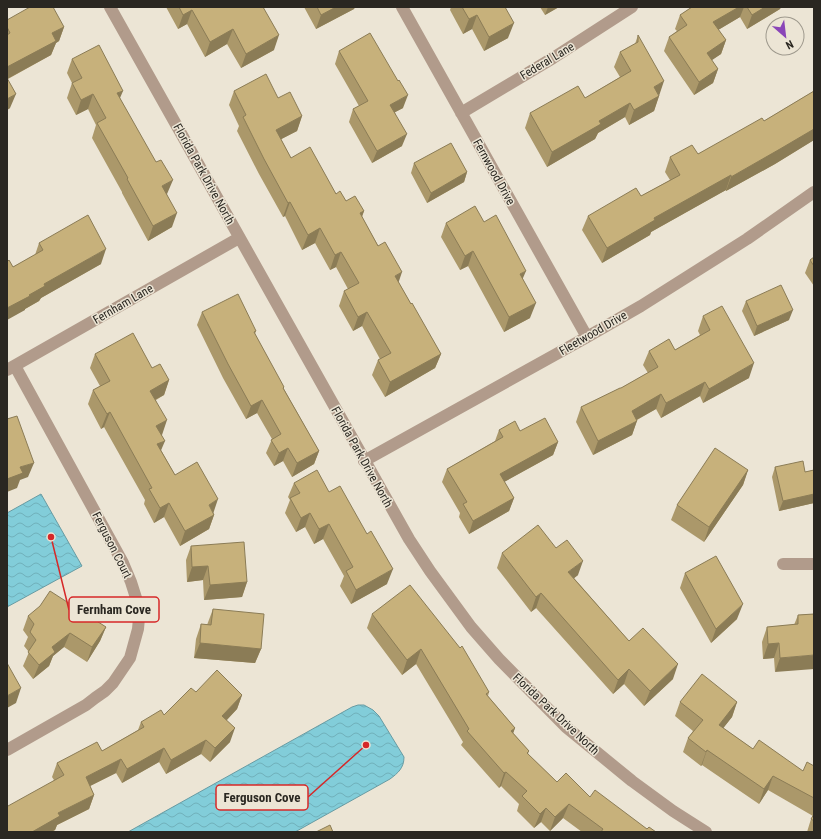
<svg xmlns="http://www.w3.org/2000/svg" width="821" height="839" viewBox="0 0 821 839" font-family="'Roboto Condensed',sans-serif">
<defs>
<pattern id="water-waves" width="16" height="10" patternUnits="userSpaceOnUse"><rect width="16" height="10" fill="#82cdd9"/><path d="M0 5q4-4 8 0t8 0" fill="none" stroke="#70b0ba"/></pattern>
</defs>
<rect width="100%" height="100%" fill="#ece5d5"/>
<!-- water -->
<path fill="url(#water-waves)" stroke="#689ba2" d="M 41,494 L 82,566 L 7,607 L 7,513 Z
M 358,705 L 364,705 L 373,710 L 379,716 L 404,757 C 404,768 398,773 390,779 L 295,832 L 128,832 L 352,707 Z"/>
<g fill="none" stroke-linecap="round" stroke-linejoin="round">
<!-- minor -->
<path stroke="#b19b8b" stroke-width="12" d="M 110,7 L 409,539 L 430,571 L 471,627 L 499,659 L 566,727 L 632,781 L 673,811 L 706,832
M 402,7 L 587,337
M 461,113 L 553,58 L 632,7
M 7,370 L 239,238
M 364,461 L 587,337 L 641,306 L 747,239 L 814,192
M 783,564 L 814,564
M 7,750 L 86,705 L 95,698 L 105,691 L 113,683 L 130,658 L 138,629 L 139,618 L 137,601 L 131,582 L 123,563 L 15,366"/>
</g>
<!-- wall -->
<path fill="#ab986a" d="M 166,7 L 263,7 L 274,50 L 241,68 L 227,44 L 205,57 L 187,24 L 178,29 Z
M 304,7 L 355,7 L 354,9 L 316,29 Z
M 451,7 L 505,7 L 508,38 L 484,51 L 472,29 L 463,34 L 450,10 Z
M 540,7 L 559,7 L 545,15 Z
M 692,7 L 781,7 L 780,9 L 747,29 L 740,17 L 718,30 L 726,40 L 721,54 L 711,60 L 718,69 L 713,83 L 694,95 L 664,51 L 669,37 L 677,31 L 675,29 L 680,15 Z
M 7,20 L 64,27 L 59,41 L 56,43 L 51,55 L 8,79 L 10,108 L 7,110 Z
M 638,35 L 659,96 L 654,111 L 629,125 L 625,117 L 598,133 L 595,139 L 547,167 L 525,128 L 530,113 L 585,98 L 620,77 L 614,67 L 620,52 L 635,44 Z
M 339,51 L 403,108 L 395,112 L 402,146 L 372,163 L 349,122 L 353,109 L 359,106 L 335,64 Z
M 72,59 L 120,98 L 167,194 L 172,227 L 148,241 L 122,193 L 122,192 L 92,138 L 96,125 L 88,109 L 76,115 L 67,98 L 72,83 L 67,73 Z
M 234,91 L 278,98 L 302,116 L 297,131 L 281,139 L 291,158 L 346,201 L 364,211 L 362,217 L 411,304 L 441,354 L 435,368 L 385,397 L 372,375 L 378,360 L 380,359 L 362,326 L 353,331 L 339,306 L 344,291 L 348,289 L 336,267 L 330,270 L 315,243 L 302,250 L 285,216 L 283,217 L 259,174 L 237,131 L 239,126 L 229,105 Z
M 814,91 L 814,140 L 775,164 L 726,191 L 726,190 L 651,232 L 650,235 L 602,263 L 582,230 L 588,216 L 641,196 L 670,180 L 665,172 L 670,157 L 698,154 L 764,121 Z
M 414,163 L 467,172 L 464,182 L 427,203 L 411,173 Z
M 484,222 L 505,234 L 523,279 L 530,318 L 504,332 L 468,266 L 460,270 L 441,237 L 446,223 Z
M 39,243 L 101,264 L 41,298 L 39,301 L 25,309 L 25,310 L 13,267 L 35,255 Z
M 814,257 L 814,286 L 805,273 L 810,260 Z
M 746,301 L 789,320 L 754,336 L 742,311 Z
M 202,312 L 256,331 L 255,334 L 284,389 L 319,451 L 314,464 L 292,477 L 283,461 L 274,466 L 266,453 L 272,439 L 257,413 L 246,419 L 223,378 L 197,325 Z
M 703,316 L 749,378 L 703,403 L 700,396 L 661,418 L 656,409 L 637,420 L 632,435 L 593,455 L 576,422 L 581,407 L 621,388 L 648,373 L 643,365 L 649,351 L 675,350 L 700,335 L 698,331 Z
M 95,354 L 152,368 L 169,380 L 164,395 L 156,400 L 162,435 L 161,450 L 175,475 L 213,513 L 214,515 L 209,529 L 180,546 L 164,517 L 154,523 L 144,504 L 145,500 L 104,427 L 101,429 L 88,404 L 93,390 L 100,386 L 90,368 Z
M 499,430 L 520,431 L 558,442 L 553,455 L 504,482 L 514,498 L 509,511 L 469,534 L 459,517 L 460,513 L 442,482 L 447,469 L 495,441 Z
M 775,467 L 805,472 L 814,470 L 814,503 L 779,511 L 772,477 Z
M 748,470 L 743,485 L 704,542 L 671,520 L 677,505 Z
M 294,483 L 329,492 L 387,584 L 351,604 L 340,586 L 344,576 L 323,539 L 314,544 L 305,527 L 296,532 L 285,513 L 290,500 L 288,497 Z
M 191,546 L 247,582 L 242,597 L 204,600 L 203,580 L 187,582 L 186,560 Z
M 502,553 L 578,575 L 574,578 L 629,641 L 673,679 L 644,706 L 624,684 L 613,694 L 536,608 L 531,612 L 497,568 Z
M 685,573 L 737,619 L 711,643 L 680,588 Z
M 213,609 L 261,649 L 255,663 L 194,658 L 196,639 L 201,624 L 207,625 Z
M 372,614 L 489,692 L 488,696 L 515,728 L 513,733 L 529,751 L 528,754 L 557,782 L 590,797 L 647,829 L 656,832 L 582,832 L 563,818 L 550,831 L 541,822 L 534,828 L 517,811 L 519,804 L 501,786 L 499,788 L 461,745 L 463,742 L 416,664 L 402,675 L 367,628 Z
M 814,614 L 775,672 L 774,658 L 763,659 L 762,642 L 767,627 L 794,625 L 798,615 Z
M 28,616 L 106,627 L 100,641 L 87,662 L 64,647 L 53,656 L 49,666 L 33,679 L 23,666 L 29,652 L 24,646 L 28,637 L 23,630 Z
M 196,692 L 242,695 L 237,709 L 227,720 L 230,742 L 210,762 L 201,754 L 166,774 L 159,762 L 122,783 L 116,773 L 90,786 L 94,795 L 89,809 L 57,825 L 55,830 L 51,832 L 7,832 L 54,780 L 52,777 L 57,763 L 102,751 L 138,730 L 141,722 L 164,715 Z
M 680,702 L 737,702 L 732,717 L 723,728 L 753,749 L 803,771 L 814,766 L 814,832 L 807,832 L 811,819 L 813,816 L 768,790 L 759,804 L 702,765 L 701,766 L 683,752 L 688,738 L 693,731 L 675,716 Z"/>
<!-- shaded-wall -->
<path fill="#8b7c56" d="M 336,7 L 355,7 L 354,9 L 316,29 L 321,15 Z
M 548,7 L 559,7 L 545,15 Z
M 739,7 L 744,7 L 740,17 L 708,36 L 713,22 Z
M 765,7 L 781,7 L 780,9 L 747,29 L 752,15 Z
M 192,10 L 187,24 L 178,29 L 183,15 Z
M 477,15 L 472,29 L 463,34 L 469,19 Z
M 514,23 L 508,38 L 484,51 L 489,37 Z
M 64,27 L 59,41 L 56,43 L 51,55 L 7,79 L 7,67 L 52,33 Z
M 233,29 L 227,44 L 205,57 L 210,42 Z
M 279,35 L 274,50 L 241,68 L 246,54 Z
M 726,40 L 721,54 L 702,67 L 707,53 Z
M 718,69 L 713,83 L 694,95 L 699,82 Z
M 664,81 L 659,96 L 654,87 Z
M 123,91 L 117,105 L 117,93 Z
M 16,94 L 10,108 L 7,110 L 7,99 Z
M 93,94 L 88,109 L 76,115 L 81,100 Z
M 408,95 L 403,108 L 386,117 L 390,105 Z
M 659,96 L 654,111 L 629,125 L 634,110 Z
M 630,103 L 625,117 L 598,133 L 595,139 L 547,167 L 552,152 L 599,121 Z
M 302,116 L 297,131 L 270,145 L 276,130 Z
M 814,129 L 814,140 L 775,164 L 726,191 L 731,177 Z
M 407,134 L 402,146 L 372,163 L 377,151 Z
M 467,172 L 464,182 L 427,203 L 431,193 Z
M 731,175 L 726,190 L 651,232 L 650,235 L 602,263 L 607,248 L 654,218 Z
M 173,180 L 167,194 L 157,200 L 162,186 Z
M 290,202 L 285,216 L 283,217 L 288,203 Z
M 364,211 L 358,226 L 360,213 Z
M 177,213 L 172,227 L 148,241 L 153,226 Z
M 320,228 L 315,243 L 302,250 L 308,235 Z
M 106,249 L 101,264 L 41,298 L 39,301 L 25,309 L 25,310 L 7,320 L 7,308 L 29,295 L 44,284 Z
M 473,251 L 468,266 L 460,270 L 465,256 Z
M 341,252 L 336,267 L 330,270 L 335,255 Z
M 526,271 L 520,285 L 520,274 Z
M 402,272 L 397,287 L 395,276 Z
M 536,303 L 530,318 L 504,332 L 509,317 Z
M 793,310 L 789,320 L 754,336 L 757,326 Z
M 367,312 L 362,326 L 353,331 L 358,317 Z
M 441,354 L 435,368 L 385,397 L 390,382 Z
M 754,363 L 749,378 L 703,403 L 709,389 Z
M 169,380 L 164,395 L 145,405 L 150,391 Z
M 705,382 L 700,396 L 661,418 L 666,403 Z
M 661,394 L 656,409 L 627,425 L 632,411 Z
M 262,400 L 257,413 L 246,419 L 251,406 Z
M 110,412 L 104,427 L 101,429 L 107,414 Z
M 167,420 L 162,435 L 151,441 L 156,426 Z
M 637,421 L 632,435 L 593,455 L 598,441 Z
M 165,441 L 159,455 L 157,444 Z
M 558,442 L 553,455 L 495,487 L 500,474 Z
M 288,448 L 283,461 L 274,466 L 279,453 Z
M 319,451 L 314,464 L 292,477 L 297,463 Z
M 34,463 L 28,477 L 20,480 L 17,488 L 7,492 L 7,479 L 20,467 Z
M 748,470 L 743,485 L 704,542 L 709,527 Z
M 814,494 L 814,503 L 779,511 L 783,501 Z
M 514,498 L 509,511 L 469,534 L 473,521 Z
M 218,499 L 213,514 L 209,505 Z
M 169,503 L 164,517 L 154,523 L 160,508 Z
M 310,513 L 305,527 L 296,532 L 301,518 Z
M 214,515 L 209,529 L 180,546 L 185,531 Z
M 329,524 L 323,539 L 314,544 L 319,529 Z
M 583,561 L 578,575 L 563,587 L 568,572 Z
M 208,566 L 203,580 L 187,582 L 192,567 Z
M 393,569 L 387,584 L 351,604 L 356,590 Z
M 247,582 L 242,597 L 204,600 L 210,585 Z
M 541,593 L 536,608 L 531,612 L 536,597 Z
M 743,604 L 737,619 L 711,643 L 716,629 Z
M 106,627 L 100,641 L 87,662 L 92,647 Z
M 70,633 L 64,647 L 53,656 L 49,666 L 33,679 L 39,665 L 52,647 Z
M 200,643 L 261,649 L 255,663 L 194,658 Z
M 779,643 L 774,658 L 763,659 L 768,644 Z
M 421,649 L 416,664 L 402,675 L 407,660 Z
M 814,655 L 814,669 L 775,672 L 780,658 Z
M 678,664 L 673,679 L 644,706 L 650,691 Z
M 629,669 L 624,684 L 613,694 L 618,680 Z
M 21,688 L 16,703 L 7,708 L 7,696 Z
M 242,695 L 237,709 L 217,730 L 222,716 Z
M 737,702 L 732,717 L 714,740 L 719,725 Z
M 235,728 L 230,742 L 210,762 L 215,748 Z
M 515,728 L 510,742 L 511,731 Z
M 206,740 L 201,754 L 166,774 L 171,760 Z
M 164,748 L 159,762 L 122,783 L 127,769 Z
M 707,750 L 702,765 L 701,766 L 706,752 Z
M 121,759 L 116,773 L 80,791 L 86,777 Z
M 506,772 L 501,786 L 499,788 L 504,773 Z
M 773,776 L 768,790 L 759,804 L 764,789 Z
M 94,795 L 89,809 L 57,825 L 55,830 L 51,832 L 32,832 L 58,813 Z
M 569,804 L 563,818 L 550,831 L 555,817 Z
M 546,808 L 541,822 L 534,828 L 540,814 Z"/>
<!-- building -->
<path fill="#c7b17b" stroke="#8b7c56" d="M 30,7 L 53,7 L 64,27 L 52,33 L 56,41 L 7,67 L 7,35 L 10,33 L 7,27 L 7,20 Z
M 179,7 L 263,7 L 279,35 L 246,54 L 233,29 L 210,42 L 192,10 L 183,15 Z
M 317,7 L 336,7 L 321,15 Z
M 462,7 L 505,7 L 514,23 L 489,37 L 477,15 L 469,19 Z
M 692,7 L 739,7 L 713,22 L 726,40 L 707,53 L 718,69 L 699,82 L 669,37 L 687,25 L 680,15 Z
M 747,7 L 765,7 L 752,15 Z
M 370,33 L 398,81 L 399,80 L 408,95 L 390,105 L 407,134 L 377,151 L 353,109 L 368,101 L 339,51 Z
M 638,35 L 664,81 L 654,87 L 659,96 L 634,110 L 630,103 L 599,121 L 601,124 L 552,152 L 530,113 L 578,86 L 585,98 L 631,71 L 620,52 L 638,42 Z
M 99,45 L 123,91 L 117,93 L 156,162 L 161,160 L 173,180 L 162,186 L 177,213 L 153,226 L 127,179 L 128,178 L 97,123 L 106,118 L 93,94 L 81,100 L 72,83 L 82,78 L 72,59 Z
M 266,74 L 278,98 L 290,92 L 302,116 L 276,130 L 291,158 L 310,147 L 336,194 L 340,191 L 346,201 L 355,196 L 364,211 L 360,213 L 378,246 L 385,242 L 402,272 L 395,276 L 411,304 L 412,303 L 441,354 L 390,382 L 378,360 L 391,353 L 367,312 L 358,317 L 344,291 L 359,283 L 341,252 L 335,255 L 320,228 L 308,235 L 290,202 L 288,203 L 264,159 L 243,117 L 246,115 L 234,91 Z
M 7,78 L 16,94 L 7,99 Z
M 814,91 L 814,129 L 780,149 L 731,177 L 731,175 L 654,218 L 655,220 L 607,248 L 588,216 L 636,188 L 641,196 L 680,175 L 670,157 L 692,145 L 698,154 L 762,118 L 764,121 Z
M 451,143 L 467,172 L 431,193 L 414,163 Z
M 475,206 L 484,222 L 496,215 L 526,271 L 520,274 L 536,303 L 509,317 L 473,251 L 465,256 L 446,223 Z
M 88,215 L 106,249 L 44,284 L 45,286 L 29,295 L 30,296 L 7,308 L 7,262 L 9,260 L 13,267 L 43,250 L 39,243 Z
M 814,257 L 814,266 L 810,260 Z
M 781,285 L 793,310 L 757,326 L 746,301 Z
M 238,294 L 256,331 L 254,332 L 284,387 L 283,388 L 319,451 L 297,463 L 288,448 L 279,453 L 271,440 L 281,434 L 262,400 L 251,406 L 228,364 L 202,312 Z
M 722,306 L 754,363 L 709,389 L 705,382 L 666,403 L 661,394 L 632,411 L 637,421 L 598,441 L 581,407 L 620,388 L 621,388 L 658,367 L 649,351 L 669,339 L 675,350 L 710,330 L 703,316 Z
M 133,333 L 152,368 L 160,364 L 169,380 L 150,391 L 167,420 L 156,426 L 165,441 L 157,444 L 175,475 L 197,462 L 218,499 L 209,505 L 214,515 L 185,531 L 169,503 L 160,508 L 149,489 L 152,488 L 110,412 L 107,414 L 93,390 L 110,381 L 95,354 Z
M 17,416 L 34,463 L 20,467 L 23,473 L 7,479 L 7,419 Z
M 545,418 L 558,442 L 500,474 L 514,498 L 473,521 L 463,504 L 467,502 L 447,469 L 503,437 L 499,430 L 515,421 L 520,431 Z
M 715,448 L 748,470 L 709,527 L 677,505 Z
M 803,461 L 805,472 L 814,470 L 814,494 L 783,501 L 775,467 Z
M 317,470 L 329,492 L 340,486 L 367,534 L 371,531 L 393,569 L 356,590 L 346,571 L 353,567 L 329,524 L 319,529 L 310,513 L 301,518 L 290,498 L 300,493 L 294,483 Z
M 538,525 L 556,548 L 567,540 L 583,561 L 568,572 L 629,641 L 643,628 L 678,664 L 650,691 L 629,669 L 618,680 L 541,593 L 536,597 L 502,553 Z
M 244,542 L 247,582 L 210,585 L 208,566 L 192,567 L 191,546 Z
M 716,556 L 743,604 L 716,629 L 685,573 Z
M 410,585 L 460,648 L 462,646 L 489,692 L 486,694 L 515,728 L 511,731 L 529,751 L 527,753 L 557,782 L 566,773 L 590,797 L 595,790 L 647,829 L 649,827 L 656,832 L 601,832 L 603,829 L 569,804 L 555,817 L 546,808 L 540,814 L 522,796 L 527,791 L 506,772 L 504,773 L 467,731 L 469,729 L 421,649 L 407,660 L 372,614 Z
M 50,591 L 106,627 L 92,647 L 70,633 L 52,647 L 55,652 L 39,665 L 28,652 L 36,640 L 30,632 L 34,624 L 28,616 L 40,606 Z
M 213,609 L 264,614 L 261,649 L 200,643 L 201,624 L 211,625 Z
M 814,614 L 814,655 L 780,658 L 779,643 L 768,644 L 767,627 L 798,624 L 798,615 Z
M 7,663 L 21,688 L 7,696 Z
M 217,670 L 242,695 L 222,716 L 235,728 L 215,748 L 206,740 L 171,760 L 164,748 L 127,769 L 121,759 L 86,777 L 94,795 L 58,813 L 60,816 L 32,832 L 7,832 L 7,805 L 8,806 L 64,775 L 57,763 L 97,742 L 102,751 L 144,727 L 141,722 L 161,710 L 164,715 L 191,688 L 196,692 Z
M 702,674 L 737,702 L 719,725 L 753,749 L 759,740 L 803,771 L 807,762 L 814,766 L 814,798 L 773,776 L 764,789 L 707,750 L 706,752 L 688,738 L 703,720 L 680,702 Z
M 814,814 L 814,821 L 811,819 Z
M 330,825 L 333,832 L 316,832 Z"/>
<g text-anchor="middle" stroke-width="3" stroke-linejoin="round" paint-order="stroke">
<!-- street labels -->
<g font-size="12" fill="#2a2721" stroke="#ece5d5">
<text transform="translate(547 61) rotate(-31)" y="4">Federal Lane</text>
<text transform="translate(494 172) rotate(61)" y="4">Fernwood Drive</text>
<text transform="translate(204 174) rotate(61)" y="4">Florida Park Drive North</text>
<text transform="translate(123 304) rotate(-30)" y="4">Fernham Lane</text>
<text transform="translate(593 333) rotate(-30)" y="4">Fleetwood Drive</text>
<text transform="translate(362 457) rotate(61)" y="4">Florida Park Drive North</text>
<text transform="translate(112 545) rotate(63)" y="4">Ferguson Court</text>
<text transform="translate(556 714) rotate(43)" y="4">Florida Park Drive North</text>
</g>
</g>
<!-- callouts -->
<path fill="none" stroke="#d62828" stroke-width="1.5" d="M51 537L69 610M366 745L308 797"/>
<g fill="#d62828" stroke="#ece5d5" stroke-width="1.5">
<circle cx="51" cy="537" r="4"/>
<circle cx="366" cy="745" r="4"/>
</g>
<g fill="#ece5d5" stroke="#d62828" stroke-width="1.5">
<rect x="69" y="597" width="90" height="25" rx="4"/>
<rect x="216" y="785" width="92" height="25" rx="4"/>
</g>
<g font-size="13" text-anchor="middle" font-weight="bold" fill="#2a2721">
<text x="114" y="614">Fernham Cove</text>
<text x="262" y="802">Ferguson Cove</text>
</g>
<!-- border -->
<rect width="821" height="839" fill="none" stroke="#2a2721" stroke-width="16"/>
<!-- north arrow -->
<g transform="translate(785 36) rotate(152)"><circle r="19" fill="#ece5d5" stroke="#9e998d"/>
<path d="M0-3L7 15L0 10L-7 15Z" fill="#8a45b8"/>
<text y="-6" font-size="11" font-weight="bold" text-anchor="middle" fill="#2a2721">N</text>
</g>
</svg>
